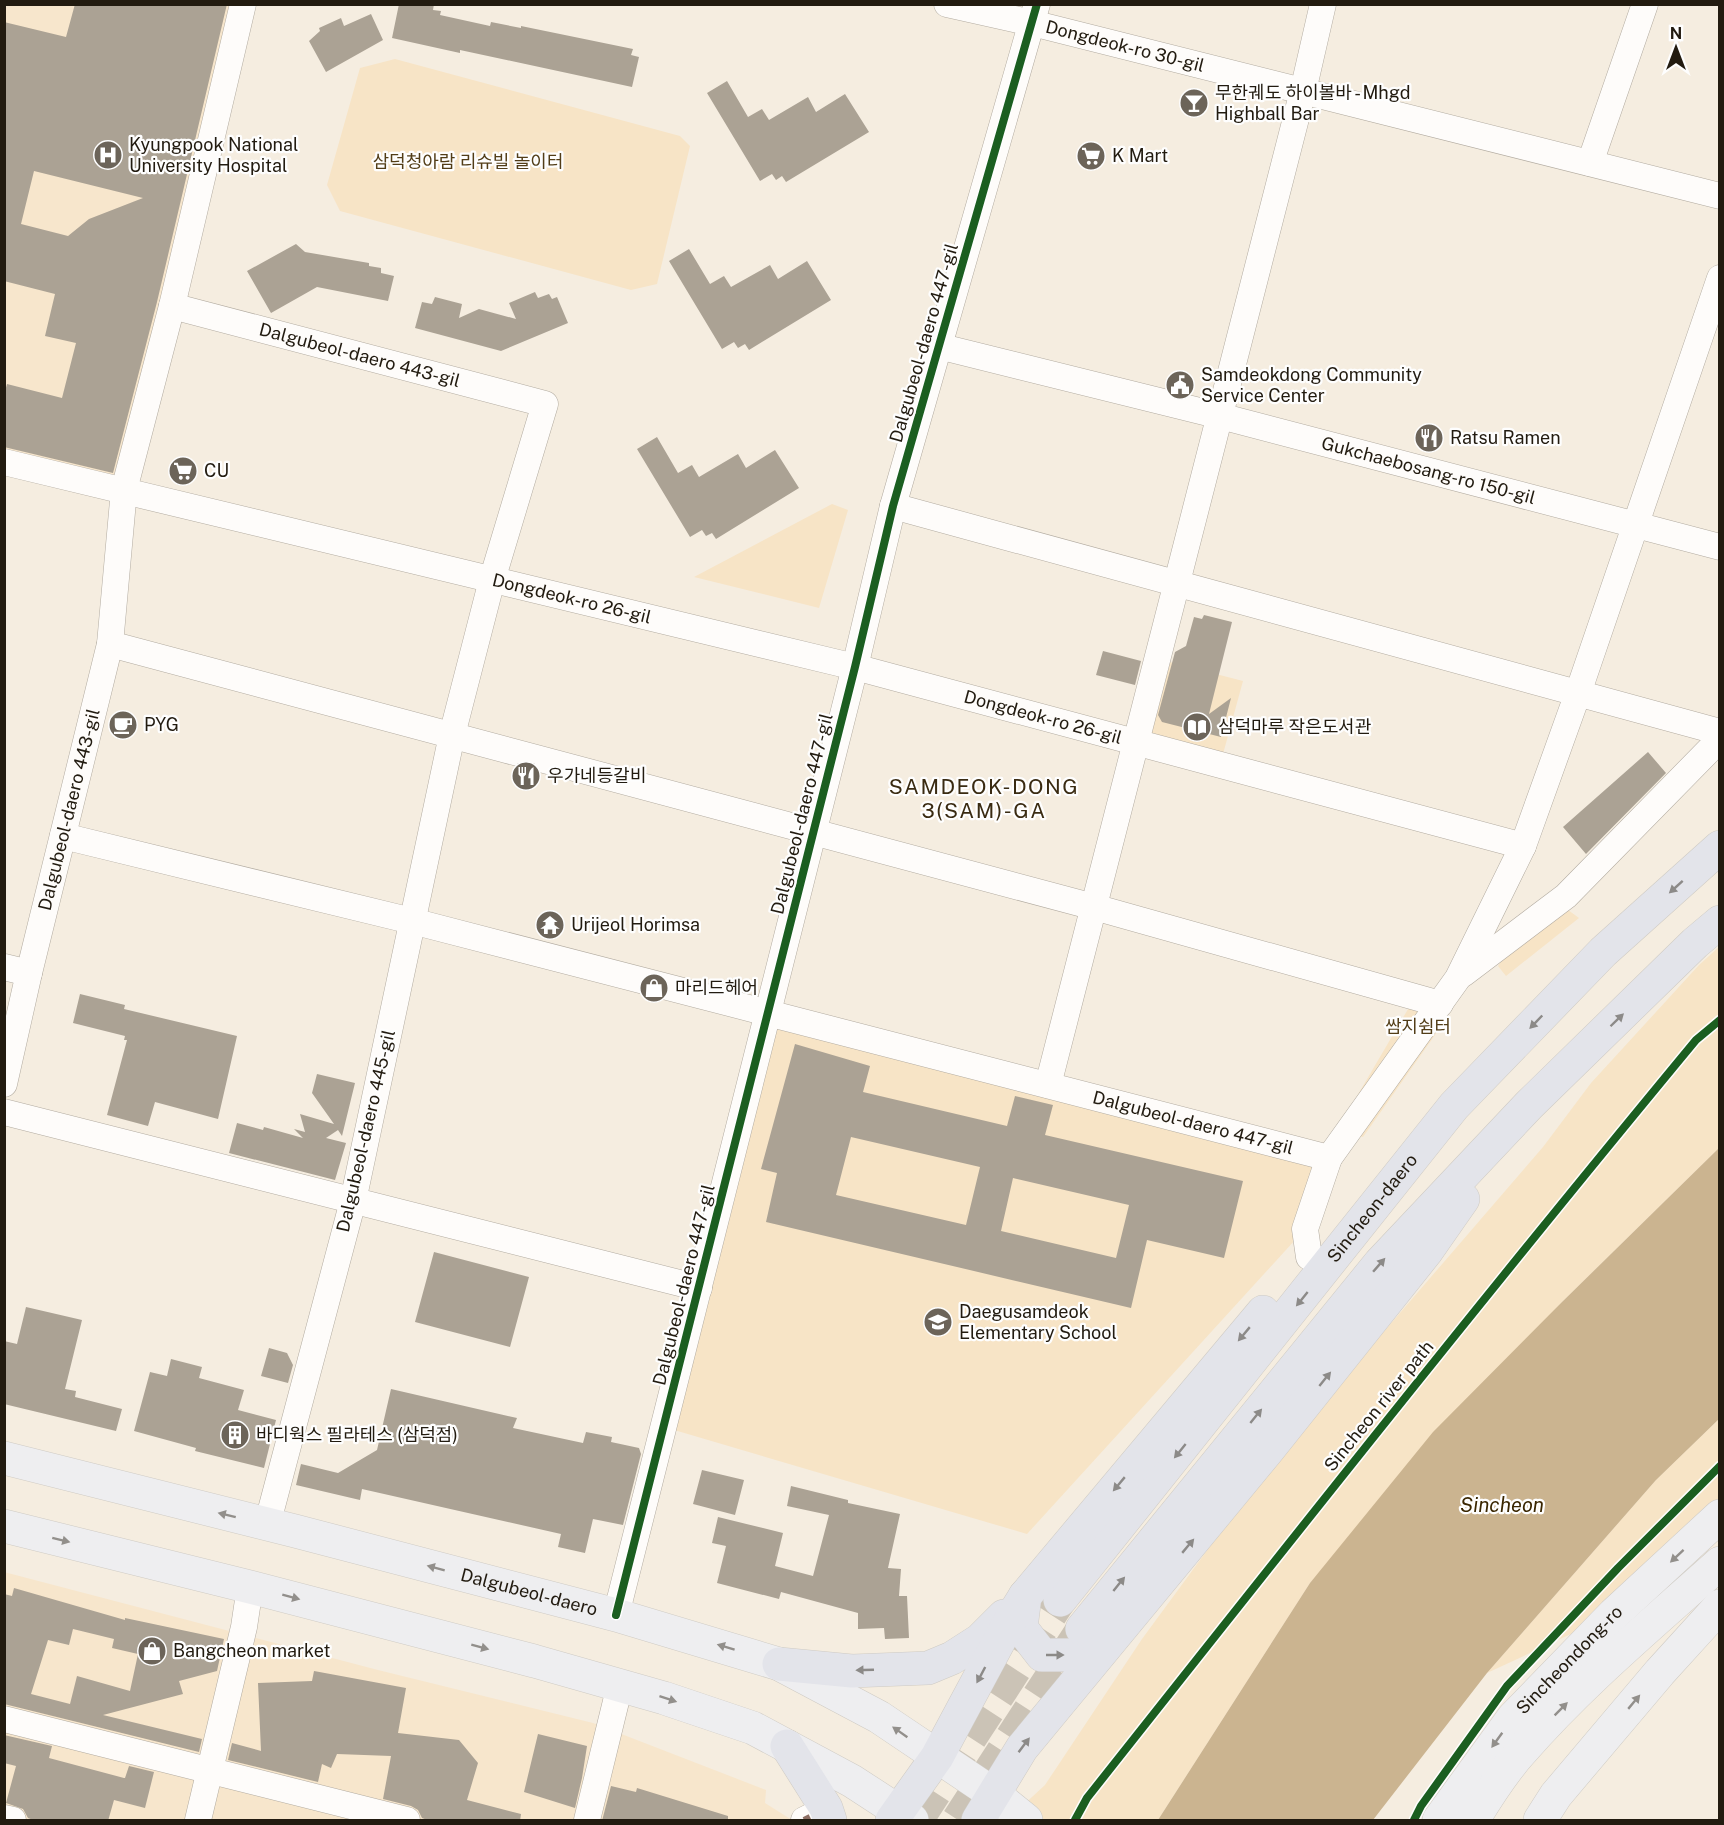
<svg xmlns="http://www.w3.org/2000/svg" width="1724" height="1825" viewBox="0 0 1724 1825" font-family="'Public Sans','Noto Sans KR',sans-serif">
<rect width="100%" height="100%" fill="#f5ede0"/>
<!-- built -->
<path fill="#f7e6cc" d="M 4,5 L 250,5 L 130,471 L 108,482 L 5,454 Z
M 4,1572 L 378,1670 L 593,1723 L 766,1790 L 765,1803 L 792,1820 L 5,1820 Z"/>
<!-- green -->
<path fill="#f7e4c6" d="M 395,59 L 680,136 L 690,146 L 657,284 L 631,290 L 340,211 L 327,185 L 360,68 Z
M 832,504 L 848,510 L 819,608 L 694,577 Z
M 1158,659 L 1243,681 L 1220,765 L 1137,743 Z
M 1549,896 L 1579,918 L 1506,976 L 1498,966 L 1528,920 Z
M 1719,947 L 1719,1148 L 1562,1302 L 1310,1583 L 1158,1820 L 1007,1820 L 1045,1785 L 1142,1639 L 1275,1458 L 1543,1147 L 1591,1083 L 1699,965 Z
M 1411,1004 L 1447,1018 L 1363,1137 L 1336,1132 Z
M 768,1012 L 1329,1158 L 1305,1229 L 1027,1534 L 664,1427 Z
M 1719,1419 L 1719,1516 L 1614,1614 L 1487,1673 L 1656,1480 Z"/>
<!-- water -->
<path fill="#cbb490" d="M 1719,1148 L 1719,1419 L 1656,1480 L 1487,1673 L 1373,1820 L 1158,1820 L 1310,1583 L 1433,1432 L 1562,1302 Z"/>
<!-- building -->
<path fill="#aba294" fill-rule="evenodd" d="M 75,4 L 227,4 L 157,302 L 113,473 L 4,447 L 4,395 L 7,384 L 62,398 L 76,343 L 45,336 L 55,294 L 4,281 L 4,22 L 66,37 ZM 34,171 L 143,198 L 89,219 L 68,236 L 21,224 Z
M 399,4 L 434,4 L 433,10 L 441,11 L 440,15 L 490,26 L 491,22 L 521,28 L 521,26 L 633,49 L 631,55 L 639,57 L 632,87 L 460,50 L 460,53 L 392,38 Z
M 371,14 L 383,40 L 326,72 L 309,41 L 320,31 L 319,28 L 341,18 L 344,26 Z
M 727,81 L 748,117 L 762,109 L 769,120 L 808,97 L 816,112 L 845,94 L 869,132 L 786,182 L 782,176 L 776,180 L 772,174 L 760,181 L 707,93 Z
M 296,244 L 305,252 L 369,263 L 369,266 L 381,268 L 381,273 L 394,276 L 388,301 L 317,287 L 271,313 L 247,271 Z
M 689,249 L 710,284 L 724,276 L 731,287 L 770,265 L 778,279 L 807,261 L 831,300 L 749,350 L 745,344 L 738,348 L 734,342 L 722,349 L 669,261 Z
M 535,292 L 538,298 L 549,294 L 552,299 L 557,297 L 568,323 L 501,351 L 415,328 L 422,302 L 432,304 L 435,297 L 462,304 L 459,318 L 479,309 L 516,319 L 509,303 Z
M 657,437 L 678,473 L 692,465 L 699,477 L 738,454 L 746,468 L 775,450 L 799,488 L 716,539 L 712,533 L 706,536 L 702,530 L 690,537 L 637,449 Z
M 1204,615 L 1232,622 L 1209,714 L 1231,698 L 1221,737 L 1162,722 L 1158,715 L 1175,652 L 1186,646 L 1194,617 L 1202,619 Z
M 1103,651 L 1141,661 L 1135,685 L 1096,675 Z
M 1648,752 L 1666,773 L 1586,854 L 1563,827 Z
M 80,994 L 125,1005 L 124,1009 L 237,1036 L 218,1119 L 155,1102 L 148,1126 L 107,1115 L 127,1040 L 124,1040 L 125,1036 L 73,1023 Z
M 795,1044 L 870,1066 L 863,1092 L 1007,1126 L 1015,1096 L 1053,1105 L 1045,1135 L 1243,1181 L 1224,1258 L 1147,1240 L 1131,1308 L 766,1222 L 777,1173 L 761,1169 ZM 851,1137 L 980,1167 L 966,1225 L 836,1195 ZM 1013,1178 L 1129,1205 L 1116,1258 L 1001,1231 Z
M 317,1074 L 355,1083 L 342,1136 L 338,1130 L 326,1138 L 346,1143 L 335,1180 L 229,1153 L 237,1123 L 263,1130 L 264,1127 L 303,1138 L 294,1129 L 305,1132 L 300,1114 L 334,1124 L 312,1093 Z
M 434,1252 L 529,1277 L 510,1347 L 415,1322 Z
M 26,1307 L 82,1320 L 65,1389 L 76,1391 L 75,1397 L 122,1409 L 116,1431 L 4,1404 L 4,1341 L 17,1344 Z
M 269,1348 L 287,1353 L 293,1365 L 288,1383 L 261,1376 Z
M 171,1359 L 202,1367 L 199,1378 L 244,1390 L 238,1410 L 276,1420 L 264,1468 L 195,1451 L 196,1448 L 134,1431 L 150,1372 L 167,1376 Z
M 391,1389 L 517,1418 L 513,1428 L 583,1443 L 586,1432 L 612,1437 L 611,1442 L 639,1448 L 641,1454 L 623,1525 L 593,1519 L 585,1553 L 558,1547 L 561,1534 L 362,1489 L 360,1500 L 296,1485 L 301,1464 L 338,1473 L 377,1450 Z
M 702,1470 L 744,1480 L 735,1515 L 693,1504 Z
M 791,1486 L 848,1500 L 848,1503 L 900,1514 L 888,1568 L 901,1569 L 899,1596 L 907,1596 L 909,1638 L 885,1639 L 884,1628 L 858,1629 L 858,1613 L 781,1592 L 779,1599 L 717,1583 L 726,1546 L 712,1543 L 718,1517 L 783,1533 L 775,1566 L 813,1576 L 829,1515 L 787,1506 Z
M 14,1588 L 125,1620 L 125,1618 L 224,1639 L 217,1671 L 179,1681 L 183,1694 L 103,1715 L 202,1739 L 199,1752 L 4,1704 L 4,1594 L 12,1596 ZM 73,1629 L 114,1639 L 112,1648 L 138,1654 L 130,1691 L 77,1676 L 70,1704 L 31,1694 L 48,1640 L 69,1645 Z
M 314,1671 L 406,1688 L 398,1733 L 459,1740 L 478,1763 L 467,1800 L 521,1814 L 520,1821 L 430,1821 L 422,1818 L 418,1810 L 411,1806 L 383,1799 L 391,1756 L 337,1754 L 331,1768 L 322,1764 L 318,1782 L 228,1760 L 232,1743 L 261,1751 L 258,1683 L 312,1681 Z
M 538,1734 L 587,1746 L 582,1778 L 575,1808 L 524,1792 Z
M 4,1735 L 52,1746 L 49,1758 L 124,1778 L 125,1778 L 129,1766 L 154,1772 L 145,1808 L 114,1800 L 108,1821 L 36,1821 L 28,1818 L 23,1809 L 6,1803 L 16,1766 L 4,1763 Z
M 611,1786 L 636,1792 L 637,1788 L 728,1816 L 728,1821 L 602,1821 Z"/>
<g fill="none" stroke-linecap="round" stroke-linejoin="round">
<!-- highway-tunnel -->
<path stroke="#cbc3b6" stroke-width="33" stroke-dasharray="33 16" stroke-linecap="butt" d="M 917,1820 L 1060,1600
M 958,1820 L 1080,1633"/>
<!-- minor casing -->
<g stroke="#b2aba0" stroke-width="27">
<g id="minor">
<path id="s1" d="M 947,4 L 1032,23 L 1720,196"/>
<path d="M 1590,163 L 1645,4"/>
<path id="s2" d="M 172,306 L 545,404 L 492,580 L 452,735 L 353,1201 L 267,1525"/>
<path id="s3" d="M 938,346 L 1220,416 L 1720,547"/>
<path id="s4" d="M 4,462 L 855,667 L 1523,846"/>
<path d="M 893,506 L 1720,732"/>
<path d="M 110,644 L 1094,907 L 1440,1004"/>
<path id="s5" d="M 63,836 L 412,921 L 1329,1158"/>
<path d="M 4,967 L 29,973"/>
<path d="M 1463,974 L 1566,896 L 1720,739"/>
<path id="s6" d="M 4,1084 L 29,973 L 110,644 L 124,490 L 172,306 L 243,4"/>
<path d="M 1048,1085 L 1303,91 L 1323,4"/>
<path d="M 4,1112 L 699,1288"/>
<path d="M 1309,1257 L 1305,1229 L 1329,1158 L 1458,978 L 1523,846 L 1578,693 L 1720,278"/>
<path d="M 616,1615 L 855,667 L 893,506 L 1037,4"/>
<path d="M 4,1719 L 407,1820"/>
<path d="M 4,1818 L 13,1820"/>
<path d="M 198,1820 L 244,1627 L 250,1587"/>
<path d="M 587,1820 L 620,1685"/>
<path d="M 804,1820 L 810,1817"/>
</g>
</g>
<!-- major casing -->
<g stroke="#cfcbc4" stroke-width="34">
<g id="major">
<path id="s7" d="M 4,1458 L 295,1531 L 616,1615 L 779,1664 L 879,1717 L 995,1795 L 1026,1820"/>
<path d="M 4,1526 L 250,1587 L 534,1661 L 664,1698 L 753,1728 L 852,1781 L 912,1820"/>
<path id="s8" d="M 1439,1820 L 1513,1718 L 1614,1614 L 1720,1516"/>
<path d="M 1473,1820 C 1487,1797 1502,1773 1520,1753 C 1580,1684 1652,1624 1720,1563"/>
<path d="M 1540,1820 L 1556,1795 L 1660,1672 L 1720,1606"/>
</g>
</g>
<!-- highway casing -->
<g stroke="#cfcbc4" stroke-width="34">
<g id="highway">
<path d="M 1025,1596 L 1021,1628 L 1042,1655 L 1081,1655 L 1106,1638"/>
<path id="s9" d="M 1060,1600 L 1454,1106 L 1603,952 L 1720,847"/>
<path d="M 1082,1629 L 1380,1263 L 1529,1105 L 1695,943 L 1720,922"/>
<path d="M 779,1664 L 852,1671 L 928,1668 L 952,1658 L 980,1640 L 1004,1616"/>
<path d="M 787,1746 L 826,1808 L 830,1820"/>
<path d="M 892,1820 L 937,1757 L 1012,1617 L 1025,1596 L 1263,1312"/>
<path d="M 978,1820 L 1022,1748 L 1268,1450 L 1426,1252 L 1463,1199"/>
</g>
</g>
<!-- minor -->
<use href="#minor" stroke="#fefcfa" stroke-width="26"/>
<!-- major -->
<use href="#major" stroke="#eeeef0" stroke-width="33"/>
<!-- highway -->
<use href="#highway" stroke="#e3e4ea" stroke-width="33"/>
<!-- quiet -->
<path stroke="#8d6e63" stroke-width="6" stroke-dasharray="12 6" stroke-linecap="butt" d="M 804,1820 L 810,1817"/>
<!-- cycleway casing -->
<g stroke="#fefefe" stroke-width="11">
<path id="cycleway" d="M 616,1615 L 855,667 L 893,506 L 1037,4
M 1075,1820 L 1087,1798 C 1288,1544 1489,1290 1696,1040 L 1720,1020
M 1414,1820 L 1421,1806 L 1507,1686 L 1618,1568 L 1720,1466"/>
</g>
<!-- cycleway -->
<use href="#cycleway" stroke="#1b5e20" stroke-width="8"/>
</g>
<!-- one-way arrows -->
<defs><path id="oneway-solid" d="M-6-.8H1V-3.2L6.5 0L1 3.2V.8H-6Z" transform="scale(1.5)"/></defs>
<g fill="#8c8a88">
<use href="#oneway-solid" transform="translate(1676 887) rotate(138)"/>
<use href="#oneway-solid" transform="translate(1617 1020) rotate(-44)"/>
<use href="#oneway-solid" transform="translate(1536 1022) rotate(134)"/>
<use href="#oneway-solid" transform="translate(1379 1265) rotate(-49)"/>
<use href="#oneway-solid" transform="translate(1302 1299) rotate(129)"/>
<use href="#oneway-solid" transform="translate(1244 1334) rotate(130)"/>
<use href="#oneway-solid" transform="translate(1325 1379) rotate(-51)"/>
<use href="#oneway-solid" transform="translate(1256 1416) rotate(-51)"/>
<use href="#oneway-solid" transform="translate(1180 1451) rotate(129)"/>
<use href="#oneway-solid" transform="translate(1119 1484) rotate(130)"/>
<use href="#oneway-solid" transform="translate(1188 1546) rotate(-50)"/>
<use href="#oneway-solid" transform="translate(1119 1584) rotate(-51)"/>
<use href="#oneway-solid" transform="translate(1055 1655)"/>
<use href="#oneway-solid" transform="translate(865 1670) rotate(178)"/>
<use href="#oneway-solid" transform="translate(981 1675) rotate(118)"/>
<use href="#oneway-solid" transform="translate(1024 1745) rotate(-53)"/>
</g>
<g fill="#928f8b">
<use href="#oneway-solid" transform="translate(227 1515) rotate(-166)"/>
<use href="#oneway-solid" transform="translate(61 1540) rotate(14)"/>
<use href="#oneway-solid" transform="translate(1677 1556) rotate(137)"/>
<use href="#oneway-solid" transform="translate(436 1568) rotate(-165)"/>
<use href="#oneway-solid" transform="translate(291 1597) rotate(15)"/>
<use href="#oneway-solid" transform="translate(480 1647) rotate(15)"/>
<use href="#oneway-solid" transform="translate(726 1647) rotate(-163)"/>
<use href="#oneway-solid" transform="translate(668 1699) rotate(18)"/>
<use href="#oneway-solid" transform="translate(1634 1702) rotate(-50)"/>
<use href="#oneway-solid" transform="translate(1561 1709) rotate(-45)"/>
<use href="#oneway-solid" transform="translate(900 1732) rotate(-145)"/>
<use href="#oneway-solid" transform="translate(1497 1740) rotate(126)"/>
</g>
<!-- icons -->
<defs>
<g id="bar-disc" transform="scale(1.5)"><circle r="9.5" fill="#6c6459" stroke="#fefefe"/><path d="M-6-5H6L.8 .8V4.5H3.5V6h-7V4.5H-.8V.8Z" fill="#fff"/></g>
<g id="hospital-disc" transform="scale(1.5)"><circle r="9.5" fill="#6c6459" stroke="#fefefe"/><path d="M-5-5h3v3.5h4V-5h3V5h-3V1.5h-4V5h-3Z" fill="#fff"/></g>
<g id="supermarket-disc" transform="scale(1.5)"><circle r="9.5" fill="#6c6459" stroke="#fefefe"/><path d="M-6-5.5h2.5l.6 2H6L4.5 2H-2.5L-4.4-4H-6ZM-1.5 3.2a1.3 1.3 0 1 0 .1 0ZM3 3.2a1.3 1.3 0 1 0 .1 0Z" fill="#fff"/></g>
<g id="civic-disc" transform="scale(1.5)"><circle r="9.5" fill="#6c6459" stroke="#fefefe"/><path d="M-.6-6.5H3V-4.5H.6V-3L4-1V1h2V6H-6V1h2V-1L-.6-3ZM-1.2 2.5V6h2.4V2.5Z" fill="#fff"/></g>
<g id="restaurant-disc" transform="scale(1.5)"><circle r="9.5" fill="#6c6459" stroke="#fefefe"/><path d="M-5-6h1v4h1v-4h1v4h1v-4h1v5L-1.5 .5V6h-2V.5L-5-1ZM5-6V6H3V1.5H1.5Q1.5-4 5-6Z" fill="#fff"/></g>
<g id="cafe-disc" transform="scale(1.5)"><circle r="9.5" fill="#6c6459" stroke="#fefefe"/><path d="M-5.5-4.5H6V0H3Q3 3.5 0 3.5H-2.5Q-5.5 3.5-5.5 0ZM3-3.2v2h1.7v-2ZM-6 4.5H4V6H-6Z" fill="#fff"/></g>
<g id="library-disc" transform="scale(1.5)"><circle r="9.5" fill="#6c6459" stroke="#fefefe"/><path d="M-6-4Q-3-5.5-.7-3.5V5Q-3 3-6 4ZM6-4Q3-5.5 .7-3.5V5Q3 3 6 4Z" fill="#fff"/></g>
<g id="temple-disc" transform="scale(1.5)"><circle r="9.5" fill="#6c6459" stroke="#fefefe"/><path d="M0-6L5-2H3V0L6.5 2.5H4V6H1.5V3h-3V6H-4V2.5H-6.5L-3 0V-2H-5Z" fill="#fff"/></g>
<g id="shop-disc" transform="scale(1.5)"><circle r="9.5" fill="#6c6459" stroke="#fefefe"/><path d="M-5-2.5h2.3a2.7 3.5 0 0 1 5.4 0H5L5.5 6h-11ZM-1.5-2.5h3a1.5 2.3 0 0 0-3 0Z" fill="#fff"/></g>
<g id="school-disc" transform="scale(1.5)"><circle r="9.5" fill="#6c6459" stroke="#fefefe"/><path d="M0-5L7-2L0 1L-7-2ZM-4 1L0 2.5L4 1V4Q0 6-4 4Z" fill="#fff"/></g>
<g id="building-disc" transform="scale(1.5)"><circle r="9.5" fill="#6c6459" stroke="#fefefe"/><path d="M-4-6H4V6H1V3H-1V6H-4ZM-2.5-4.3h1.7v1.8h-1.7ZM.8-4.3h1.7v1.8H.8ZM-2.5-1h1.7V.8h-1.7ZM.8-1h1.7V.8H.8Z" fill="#fff"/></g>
</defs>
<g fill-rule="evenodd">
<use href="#bar-disc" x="1194" y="103"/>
<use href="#hospital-disc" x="108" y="155"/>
<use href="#supermarket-disc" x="1091" y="156"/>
<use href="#civic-disc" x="1180" y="385"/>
<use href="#restaurant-disc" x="1429" y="438"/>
<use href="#supermarket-disc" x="183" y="471"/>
<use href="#cafe-disc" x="123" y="725"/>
<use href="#library-disc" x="1197" y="727"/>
<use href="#restaurant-disc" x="526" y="776"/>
<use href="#temple-disc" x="550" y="925"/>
<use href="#shop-disc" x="654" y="988"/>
<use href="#school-disc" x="938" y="1322"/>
<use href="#building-disc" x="235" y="1435"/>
<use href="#shop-disc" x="152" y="1651"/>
</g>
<g text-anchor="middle" stroke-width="4.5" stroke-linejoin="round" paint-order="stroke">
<!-- street labels -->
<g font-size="18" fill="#221b10" stroke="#fefefe">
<text dy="6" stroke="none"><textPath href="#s1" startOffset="183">Dongdeok-ro 30-gil</textPath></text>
<text transform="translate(924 343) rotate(-74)" y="6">Dalgubeol-daero 447-gil</text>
<text dy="6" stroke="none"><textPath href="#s2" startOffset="194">Dalgubeol-daero 443-gil</textPath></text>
<text dy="6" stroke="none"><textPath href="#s3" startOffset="506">Gukchaebosang-ro 150-gil</textPath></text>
<text dy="6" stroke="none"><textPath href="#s4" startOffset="584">Dongdeok-ro 26-gil</textPath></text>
<text dy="6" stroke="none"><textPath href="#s4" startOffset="1070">Dongdeok-ro 26-gil</textPath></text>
<text dy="6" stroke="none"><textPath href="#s6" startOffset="282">Dalgubeol-daero 443-gil</textPath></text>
<text transform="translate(802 814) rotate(-76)" y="6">Dalgubeol-daero 447-gil</text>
<text dy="6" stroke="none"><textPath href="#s5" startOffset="1166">Dalgubeol-daero 447-gil</textPath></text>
<text transform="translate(366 1131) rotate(-77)" y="6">Dalgubeol-daero 445-gil</text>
<text dy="6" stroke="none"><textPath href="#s9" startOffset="501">Sincheon-daero</textPath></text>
<text transform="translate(684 1285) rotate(-76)" y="6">Dalgubeol-daero 447-gil</text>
<text transform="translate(1379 1406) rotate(-51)" y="6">Sincheon river path</text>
<text dy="6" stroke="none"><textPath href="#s7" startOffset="542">Dalgubeol-daero</textPath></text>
<text dy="6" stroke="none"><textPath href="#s8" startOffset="207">Sincheondong-ro</textPath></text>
</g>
<!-- poi labels -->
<g font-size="18" fill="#221b10" stroke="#fefefe" text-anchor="start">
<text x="1215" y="99">무한궤도 하이볼바 - Mhgd<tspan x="1215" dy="21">Highball Bar</tspan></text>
<text x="129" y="151">Kyungpook National<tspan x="129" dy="21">University Hospital</tspan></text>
<text x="1112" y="162">K Mart</text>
<text x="1201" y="381">Samdeokdong Community<tspan x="1201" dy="21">Service Center</tspan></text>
<text x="1450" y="444">Ratsu Ramen</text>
<text x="204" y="477">CU</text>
<text x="144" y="731">PYG</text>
<text x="1218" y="733">삼덕마루 작은도서관</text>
<text x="547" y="782">우가네등갈비</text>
<text x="571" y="931">Urijeol Horimsa</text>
<text x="675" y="994">마리드헤어</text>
<text x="959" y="1318">Daegusamdeok<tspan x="959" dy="21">Elementary School</tspan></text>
<text x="256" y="1441">바디웍스 필라테스 (삼덕점)</text>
<text x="173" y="1657">Bangcheon market</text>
</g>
<!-- park labels -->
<g font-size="18" fill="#523d17" stroke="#fefefe">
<text x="468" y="168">삼덕청아람 리슈빌 놀이터</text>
<text x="1418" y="1033">쌈지쉼터</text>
</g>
<!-- water labels -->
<g font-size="20" font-style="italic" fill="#3a2600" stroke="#fefefe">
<text x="1502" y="1512">Sincheon</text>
</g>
<!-- quarter labels -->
<g font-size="21" letter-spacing="1.5" fill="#3a2b12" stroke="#fefefe">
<text x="984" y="794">SAMDEOK-DONG<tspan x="984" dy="24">3(SAM)-GA</tspan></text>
</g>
</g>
<!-- border -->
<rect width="1724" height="1825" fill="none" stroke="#221b10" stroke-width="12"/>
<!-- north arrow -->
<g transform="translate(1676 48)" stroke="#fefefe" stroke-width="4.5" paint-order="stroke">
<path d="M0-4.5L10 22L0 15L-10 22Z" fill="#221b10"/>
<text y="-9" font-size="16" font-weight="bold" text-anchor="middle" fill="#221b10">N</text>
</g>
</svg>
